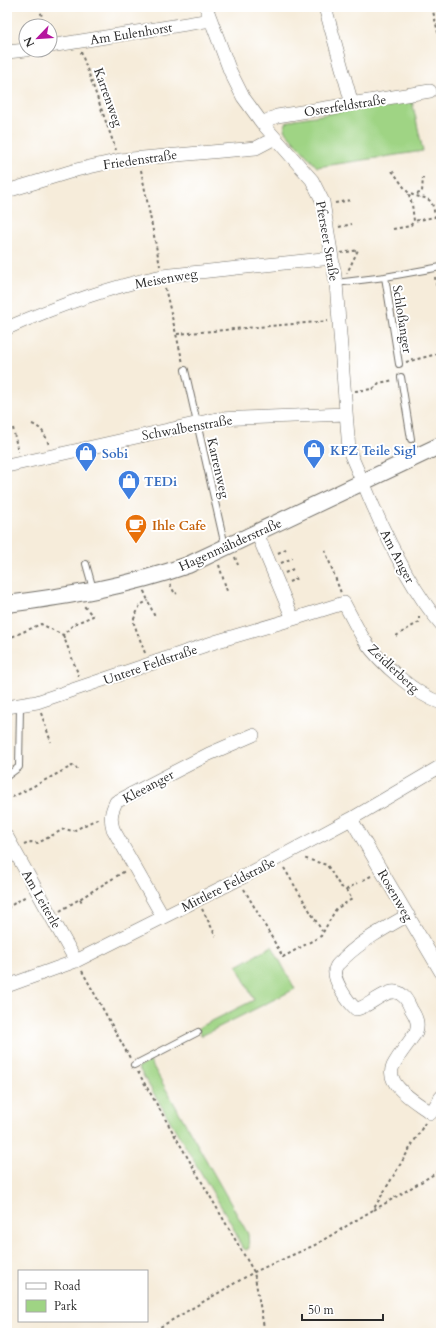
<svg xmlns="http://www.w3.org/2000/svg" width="448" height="1340" viewBox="0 0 448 1340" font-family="Cardo,serif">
<rect width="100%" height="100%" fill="#fff"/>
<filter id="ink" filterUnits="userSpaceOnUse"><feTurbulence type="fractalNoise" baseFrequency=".025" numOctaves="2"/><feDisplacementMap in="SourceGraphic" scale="8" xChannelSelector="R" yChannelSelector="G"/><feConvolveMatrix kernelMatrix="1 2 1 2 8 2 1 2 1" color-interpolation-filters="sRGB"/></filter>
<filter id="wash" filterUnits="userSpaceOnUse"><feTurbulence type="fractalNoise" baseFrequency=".012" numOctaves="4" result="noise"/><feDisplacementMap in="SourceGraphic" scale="16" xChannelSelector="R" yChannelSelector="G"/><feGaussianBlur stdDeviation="0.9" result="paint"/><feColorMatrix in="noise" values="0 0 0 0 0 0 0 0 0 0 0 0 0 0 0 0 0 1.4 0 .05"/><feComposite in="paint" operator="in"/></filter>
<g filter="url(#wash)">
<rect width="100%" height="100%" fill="#f6ecda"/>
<!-- green -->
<path fill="#9fd484" stroke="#658058" d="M 412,101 L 423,151 L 317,167 L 284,130 L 286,123 L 295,119 Z
M 272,946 L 295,989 L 201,1036 L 198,1028 L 254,1000 L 237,966 Z
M 150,1061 L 248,1234 L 249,1248 L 246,1250 L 242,1247 L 231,1223 L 138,1067 Z"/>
</g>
<g filter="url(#ink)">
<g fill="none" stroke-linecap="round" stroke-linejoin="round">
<!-- service casing -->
<g stroke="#726f68" stroke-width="8">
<path id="service" d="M 385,277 L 441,267
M 336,283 L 385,277 L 399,364
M 185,370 L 225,546
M 401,377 L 411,439
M 86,564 L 93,589
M 7,776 L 19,767 L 20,706
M 134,1065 L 198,1032"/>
</g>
<!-- minor casing -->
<g stroke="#726f68" stroke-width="14">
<path id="minor" d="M 206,7 L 230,71 L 243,97 L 262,123 L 312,180 L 323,202 L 336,283 L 349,450 C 354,463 360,476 366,489 C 384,533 410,588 441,624
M 325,7 L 352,104
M 50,46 L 211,20
M 7,52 L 26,50
M 262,123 L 277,116 L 430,91
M 7,191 L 76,170 L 120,160 L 256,148 L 275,138
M 7,328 C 57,306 109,287 162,276 L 332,258
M 7,466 L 217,419 L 346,414
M 293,619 L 344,603 C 351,616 357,629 365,641 C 381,664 415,694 441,703
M 7,707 L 37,702 L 218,641 L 293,619 L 257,533
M 351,819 L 441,972
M 7,837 L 76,961
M 408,915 C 385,928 363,940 344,958 C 342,961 337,964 336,967 C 330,977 348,1002 356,1009 C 370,1008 390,982 403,996 C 407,999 409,1005 411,1009 C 416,1017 419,1023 416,1032 C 409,1043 399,1054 393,1066 C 384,1085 418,1103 431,1113 L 441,1097
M 163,917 L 113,829 C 110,818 111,812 116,802 L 209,754 L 253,735
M 7,986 L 76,961 L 239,879 L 351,819 L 441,766"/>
</g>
<!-- tertiary casing -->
<g stroke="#726f68" stroke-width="18">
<path id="tertiary" d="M 7,604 C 69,596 129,586 188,565 L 441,445"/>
</g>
<!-- path -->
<path stroke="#726f68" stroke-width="2" stroke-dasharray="3 3" stroke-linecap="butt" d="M 39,7 L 45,26
M 432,7 L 441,45
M 81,52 L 116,150
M 141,170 L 160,266
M 392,171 C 396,175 405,190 409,193 C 424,202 432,191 435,217 L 414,221
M 417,194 L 422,192 L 423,177
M 335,203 L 351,200
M 435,217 L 441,216
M 339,227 L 352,224
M 393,229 L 410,226 L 414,221 L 412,204 L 408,192
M 341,253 L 358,250 L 347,273
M 435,277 L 441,313
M 165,288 L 183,363
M 177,334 L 328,321
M 406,362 L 441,353
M 355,391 L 373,389 L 379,383 L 394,380
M 32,424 C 42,428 45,434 49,445
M 13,428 L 18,452
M 325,550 L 341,593
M 278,553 L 288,548
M 235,557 L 238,565
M 281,563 L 293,558
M 219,565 L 227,591
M 285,573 L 293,569
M 289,582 L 297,578
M 170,584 L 175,594 L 177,593
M 144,591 L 154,615 L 155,614
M 63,635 L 79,676
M 396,636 L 419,622 L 419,617
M 7,639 L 41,624 L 63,635 L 74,624 L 93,616 L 84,606
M 145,653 L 133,621 L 140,605 L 148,601
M 41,713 L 51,742
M 7,800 L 74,765 L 77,769
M 24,845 L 31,842 L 38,843 L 64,829 L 73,831 L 97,819 L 100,819
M 284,868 L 322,931
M 363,880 L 371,876
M 244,889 L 283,957 L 321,936 L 336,909 L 352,899 L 346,890 L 340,886 L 327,865 L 303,858
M 346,890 L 357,883
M 80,899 L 83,904
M 7,908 L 26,896
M 202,909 L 216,936
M 60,911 L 125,871
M 82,971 L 130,1058
M 138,1072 L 254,1272 L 265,1333
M 374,1210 L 441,1170
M 150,1333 L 254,1272 L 315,1245 L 373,1210 L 425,1123"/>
<!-- service -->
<use href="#service" stroke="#fff" stroke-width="6"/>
<!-- minor -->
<use href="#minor" stroke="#fff" stroke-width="13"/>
<!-- tertiary -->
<use href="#tertiary" stroke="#fff" stroke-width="16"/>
<!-- tram -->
<path stroke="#2b2b2b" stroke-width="1" d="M 437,7 L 441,22"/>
</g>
</g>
<!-- icons -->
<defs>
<g id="shop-pin" transform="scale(1.15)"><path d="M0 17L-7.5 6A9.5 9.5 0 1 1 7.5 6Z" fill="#3f7fe0" stroke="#fff"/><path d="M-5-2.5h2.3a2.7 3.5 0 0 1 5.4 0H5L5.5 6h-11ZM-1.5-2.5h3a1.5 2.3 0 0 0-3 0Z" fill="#fff"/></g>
<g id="cafe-pin" transform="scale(1.15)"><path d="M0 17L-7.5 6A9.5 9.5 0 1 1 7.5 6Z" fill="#e8710a" stroke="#fff"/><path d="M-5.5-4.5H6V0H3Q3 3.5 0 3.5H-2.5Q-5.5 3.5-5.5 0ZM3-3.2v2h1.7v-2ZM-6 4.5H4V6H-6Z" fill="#fff"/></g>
</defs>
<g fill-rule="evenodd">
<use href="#shop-pin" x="314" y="450"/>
<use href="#shop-pin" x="86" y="453"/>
<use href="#shop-pin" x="129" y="481"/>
<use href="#cafe-pin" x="136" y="525"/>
</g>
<g text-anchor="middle" stroke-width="4" stroke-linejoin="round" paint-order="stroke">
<!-- street labels -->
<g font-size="13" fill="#2b2b2b" stroke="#fff">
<text transform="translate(131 33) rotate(-9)" y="5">Am Eulenhorst</text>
<text transform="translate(109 97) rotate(70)" y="5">Karrenweg</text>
<text transform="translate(345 105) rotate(-9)" y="5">Osterfeldstraße</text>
<text transform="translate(140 159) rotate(-8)" y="5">Friedenstraße</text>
<text transform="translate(328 241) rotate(80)" y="5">Pferseer Straße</text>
<text transform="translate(166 278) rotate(-10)" y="5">Meisenweg</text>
<text transform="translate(403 319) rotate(81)" y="5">Schloßanger</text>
<text transform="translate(187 427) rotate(-10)" y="5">Schwalbenstraße</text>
<text transform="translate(219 468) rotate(77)" y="5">Karrenweg</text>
<text transform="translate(230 544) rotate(-24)" y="5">Hagenmähderstraße</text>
<text transform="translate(398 556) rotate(62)" y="5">Am Anger</text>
<text transform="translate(150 664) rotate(-19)" y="5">Untere Feldstraße</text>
<text transform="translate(394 668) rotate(43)" y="5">Zeidlerberg</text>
<text transform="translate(148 786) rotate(-28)" y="5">Kleeanger</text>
<text transform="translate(228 884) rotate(-27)" y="5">Mittlere Feldstraße</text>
<text transform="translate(396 895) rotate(60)" y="5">Rosenweg</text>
<text transform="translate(42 899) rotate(60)" y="5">Am Leiterle</text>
</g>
<!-- shop labels -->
<g font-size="13" font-weight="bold" fill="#366cbe" stroke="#fff" text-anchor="start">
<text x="330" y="455">KFZ Teile Sigl</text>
<text x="102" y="458">Sobi</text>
<text x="144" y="486">TEDi</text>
</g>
<!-- food labels -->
<g font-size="13" font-weight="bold" fill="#c56008" stroke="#fff" text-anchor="start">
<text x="152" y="530">Ihle Cafe</text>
</g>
</g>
<!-- margin -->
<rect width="448" height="1340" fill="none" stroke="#fff" stroke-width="24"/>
<!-- legend -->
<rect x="18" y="1270" width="130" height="52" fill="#ffffff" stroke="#aaaaaa"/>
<rect x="26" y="1283" width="20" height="6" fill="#ffffff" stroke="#aaaaaa"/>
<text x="54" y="1290" font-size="12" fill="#2b2b2b">Road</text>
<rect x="26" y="1300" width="20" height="12" fill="#9fd484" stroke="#aaaaaa"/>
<text x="54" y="1310" font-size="12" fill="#2b2b2b">Park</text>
<!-- north arrow -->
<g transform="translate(38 38) rotate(245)"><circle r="19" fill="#ffffff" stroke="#aaaaaa"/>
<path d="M0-3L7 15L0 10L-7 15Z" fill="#b5179e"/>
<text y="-6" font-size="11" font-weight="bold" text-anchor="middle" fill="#2b2b2b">N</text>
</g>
<!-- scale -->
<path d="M302 1314v6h81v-6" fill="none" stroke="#2b2b2b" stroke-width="2"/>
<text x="308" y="1314" font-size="12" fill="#2b2b2b" stroke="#ffffff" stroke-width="3" paint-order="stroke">50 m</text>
</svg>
